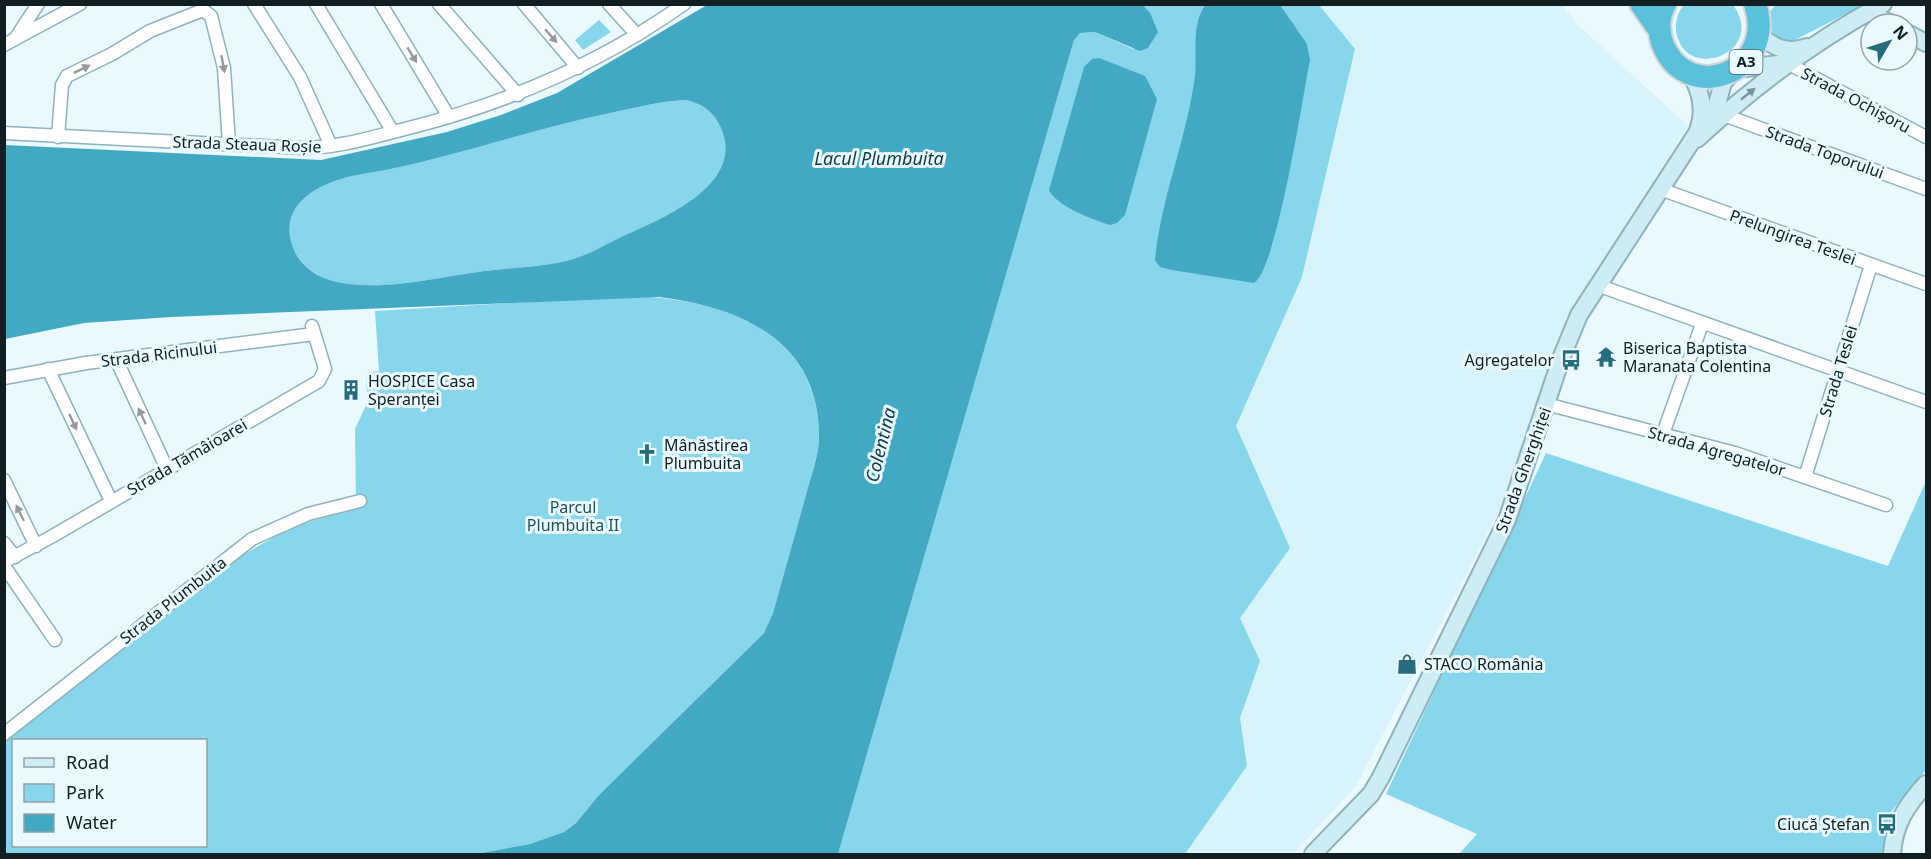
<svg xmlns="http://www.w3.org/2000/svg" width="1931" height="859" viewBox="0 0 1931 859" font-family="'Noto Sans',sans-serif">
<rect width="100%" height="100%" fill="#eaf9fd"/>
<!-- built -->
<path fill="#d7f3fb" d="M 1319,5 L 1562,5 L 1578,25 L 1688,126 L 1592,278 L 1552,354 L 1515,480 L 1356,786 L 1293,854 L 1185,854 L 1247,766 L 1240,718 L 1260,661 L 1239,618 L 1290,548 L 1236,426 L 1302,277 L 1355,50 Z"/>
<!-- green -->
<path fill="#87d6eb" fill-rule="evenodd" d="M 1143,5 L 1319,5 L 1355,49 L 1302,277 L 1236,426 L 1290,548 L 1240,618 L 1260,661 L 1240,718 L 1247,766 L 1185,854 L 838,854 L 1074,40 L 1079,33 L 1095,32 L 1133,49 L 1150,13 Z
M 1684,5 L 1733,5 C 1768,53 1684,84 1676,31 C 1675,21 1678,12 1684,5 Z
M 1775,5 L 1863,5 L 1789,43 L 1778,40 L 1769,27 L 1770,12 Z
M 599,20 L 611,32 L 583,50 L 575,40 Z
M 685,100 C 701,103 713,111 720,126 C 748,184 662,219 621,237 C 605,245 588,255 570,260 C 543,267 512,268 484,271 C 439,277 377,293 333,281 C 313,276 296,261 291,241 C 280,198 330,179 363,174 C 447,160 527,130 610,113 C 635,108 660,101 685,100 Z
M 632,296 C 719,299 816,328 819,433 C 820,454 811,475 806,495 C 795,534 784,574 773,613 L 764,633 L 599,795 L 576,823 L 564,832 L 530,844 L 476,854 L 5,854 L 4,743 L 239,557 L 292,527 L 356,508 L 355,429 L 369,399 L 366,387 L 367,373 L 379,371 L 375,311 ZM 14,740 L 206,740 L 206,846 L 14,846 Z
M 1546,453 L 1888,566 L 1926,481 L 1926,770 L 1890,813 L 1882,854 L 1459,854 L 1477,834 L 1386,794 Z"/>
<!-- water -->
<path fill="#41a9c1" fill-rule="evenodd" d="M 1206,4 L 1280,5 L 1307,44 L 1310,60 C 1303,95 1277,269 1254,283 L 1172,270 L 1160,267 L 1155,260 C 1161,197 1187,138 1195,76 C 1197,54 1191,23 1206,4 Z
M 707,5 L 1143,5 L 1150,13 L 1158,32 L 1148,48 L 1140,51 L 1095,32 L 1080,33 L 1074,40 L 838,854 L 476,854 L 530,844 L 564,832 L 576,823 L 599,795 L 764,633 L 773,613 C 784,574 795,534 806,495 C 811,475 820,454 819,433 C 817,339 739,307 659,297 L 171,317 L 84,323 L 5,339 L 5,145 L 321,160 L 447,132 L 501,115 L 557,93 ZM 685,100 C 701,103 713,111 720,126 C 748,184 662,219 621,237 C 605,245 588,255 570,260 C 543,267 512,268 484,271 C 439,277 377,293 333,281 C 313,276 296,262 291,241 C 280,198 330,179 363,174 C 447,160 527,130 610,113 C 635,108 660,101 685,100 Z
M 1099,58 L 1145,76 L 1157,99 L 1125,215 L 1117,223 L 1110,225 C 1094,220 1056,206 1049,190 L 1084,67 L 1092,59 Z"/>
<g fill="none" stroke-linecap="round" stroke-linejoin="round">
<!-- street casing -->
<g stroke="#8db2bc" stroke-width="15">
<path id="street" d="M 254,4 L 300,77 L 331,146
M 316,4 L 393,132
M 381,4 L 449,117
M 439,4 L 518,95
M 524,4 L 578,68
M 609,4 L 637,35
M 15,39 L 38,4
M 4,45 L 80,4
M 1787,63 L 1926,137
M 1724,115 L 1926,189
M 4,133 L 303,148 C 336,148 369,138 401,130 C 503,105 598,65 684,4
M 58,137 L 62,85 L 67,76 L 112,54 L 150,31 L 203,10 L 211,16 L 224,68 L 229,144
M 1660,189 L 1926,284
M 1597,285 L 1926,402
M 116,359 L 167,469
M 48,369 L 111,501
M 4,378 L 86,363 L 314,334
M 1546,404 L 1735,453 L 1886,505
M 1663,434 L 1702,324
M 1805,477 L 1871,265
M 4,480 L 36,546
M 4,543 L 15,557
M 4,562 L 51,537 L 319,381 L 325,369 L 312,326
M 4,566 L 55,640
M 4,734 L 252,539 L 308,514 L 360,501"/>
</g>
<!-- secondary casing -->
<g stroke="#8db2bc" stroke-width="20">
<path id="secondary" d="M 1869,12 L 1891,24
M 1907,33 L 1926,43
M 1759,35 C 1775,48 1787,54 1807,47
M 1737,69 L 1787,63
M 1711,125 L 1723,83 L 1732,72
M 1697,139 C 1754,86 1814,41 1883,4
M 1313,854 L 1371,794 L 1381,777 L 1507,520 L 1562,356 L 1579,315 L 1697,133 C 1706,111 1702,91 1689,72
M 1892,854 C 1894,824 1906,806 1926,784"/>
</g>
<!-- highway casing -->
<g stroke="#d4d7d7" stroke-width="26">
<path id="highway" d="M 1641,4 L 1660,31
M 1665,4 C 1658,17 1658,32 1663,45 C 1688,106 1778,72 1755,4"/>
</g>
<!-- street -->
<use href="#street" stroke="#fff" stroke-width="12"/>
<!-- secondary -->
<use href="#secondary" stroke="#ceecf4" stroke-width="16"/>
<!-- highway -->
<use href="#highway" stroke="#5bc1da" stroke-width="22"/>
</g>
<!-- one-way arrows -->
<defs><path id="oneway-solid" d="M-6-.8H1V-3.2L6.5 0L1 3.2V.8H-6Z" transform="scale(1.5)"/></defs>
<g fill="#949a9c">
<use href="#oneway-solid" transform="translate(551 36) rotate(49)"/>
<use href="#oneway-solid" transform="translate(412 55) rotate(59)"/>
<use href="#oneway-solid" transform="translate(223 64) rotate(80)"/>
<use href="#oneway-solid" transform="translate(82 69) rotate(-26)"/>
<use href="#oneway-solid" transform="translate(142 416) rotate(-115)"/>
<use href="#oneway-solid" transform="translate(73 422) rotate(65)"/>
<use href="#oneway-solid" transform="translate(20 513) rotate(-116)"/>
</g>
<use fill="#799096" href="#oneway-solid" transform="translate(1748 94) rotate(-39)"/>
<!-- icons -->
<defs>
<g id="temple-bare" transform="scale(1.62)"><path d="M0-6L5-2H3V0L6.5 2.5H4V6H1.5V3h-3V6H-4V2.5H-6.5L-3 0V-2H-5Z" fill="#276c7c" stroke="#eaf9fd" stroke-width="2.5" paint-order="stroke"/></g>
<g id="bus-bare" transform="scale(1.62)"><path d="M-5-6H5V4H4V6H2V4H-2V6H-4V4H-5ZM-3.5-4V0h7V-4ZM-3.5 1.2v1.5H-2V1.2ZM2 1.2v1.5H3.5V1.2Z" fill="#276c7c" stroke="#eaf9fd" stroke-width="2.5" paint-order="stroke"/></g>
<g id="building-bare" transform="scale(1.62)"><path d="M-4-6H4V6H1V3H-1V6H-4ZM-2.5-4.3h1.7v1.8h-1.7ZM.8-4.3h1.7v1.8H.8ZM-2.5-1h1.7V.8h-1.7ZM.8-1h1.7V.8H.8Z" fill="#276c7c" stroke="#eaf9fd" stroke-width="2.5" paint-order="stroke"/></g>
<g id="church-bare" transform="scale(1.62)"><path d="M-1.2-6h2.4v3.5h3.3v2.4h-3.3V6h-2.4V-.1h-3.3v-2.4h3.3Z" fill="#276c7c" stroke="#eaf9fd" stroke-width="2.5" paint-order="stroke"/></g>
<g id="shop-bare" transform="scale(1.62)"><path d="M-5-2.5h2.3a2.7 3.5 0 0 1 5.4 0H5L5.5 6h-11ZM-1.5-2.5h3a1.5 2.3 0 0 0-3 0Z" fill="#276c7c" stroke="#eaf9fd" stroke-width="2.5" paint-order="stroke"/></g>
</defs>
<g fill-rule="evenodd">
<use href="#temple-bare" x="1606" y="357"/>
<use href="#bus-bare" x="1571" y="360"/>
<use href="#building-bare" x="351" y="390"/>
<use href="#church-bare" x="647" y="454"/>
<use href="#shop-bare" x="1407" y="664"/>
<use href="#bus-bare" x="1887" y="824"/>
</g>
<g text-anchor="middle" stroke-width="6" stroke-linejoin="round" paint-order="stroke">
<!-- shield labels -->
<rect fill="#eaf9fd" stroke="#526064" stroke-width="1.5" x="1729.5" y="50" width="33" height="24" rx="4.5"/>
<g font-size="15" font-weight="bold" fill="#111f23">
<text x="1746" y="67">A3</text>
</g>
<!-- street labels -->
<g font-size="16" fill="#111f23" stroke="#eaf9fd">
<text transform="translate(1856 100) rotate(28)" y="6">Strada Ochișoru</text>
<text transform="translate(247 144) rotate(2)" y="6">Strada Steaua Roșie</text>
<text transform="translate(1825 152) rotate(20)" y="6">Strada Toporului</text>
<text transform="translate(1793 237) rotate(20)" y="6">Prelungirea Teslei</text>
<text transform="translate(159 354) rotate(-7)" y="6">Strada Ricinului</text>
<text transform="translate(1838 371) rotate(-73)" y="6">Strada Teslei</text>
<text transform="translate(1717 451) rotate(16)" y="6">Strada Agregatelor</text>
<text transform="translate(187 457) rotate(-30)" y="6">Strada Tămâioarei</text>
<text transform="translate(1523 470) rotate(-70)" y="6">Strada Gherghiței</text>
<text transform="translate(173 600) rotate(-38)" y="6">Strada Plumbuita</text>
</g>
<!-- poi labels -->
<g font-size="16" fill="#111f23" stroke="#eaf9fd" text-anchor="start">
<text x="1623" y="354">Biserica Baptista<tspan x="1623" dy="18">Maranata Colentina</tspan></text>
<text x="1554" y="366" text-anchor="end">Agregatelor</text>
<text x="368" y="387">HOSPICE Casa<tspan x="368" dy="18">Speranței</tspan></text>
<text x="664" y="451">Mânăstirea<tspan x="664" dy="18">Plumbuita</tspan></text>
<text x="1424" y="670">STACO România</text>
<text x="1870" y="830" text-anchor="end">Ciucă Ștefan</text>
</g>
<!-- park labels -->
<g font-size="16" fill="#23505b" stroke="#eaf9fd">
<text x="573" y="513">Parcul<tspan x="573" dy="18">Plumbuita II</tspan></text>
</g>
<!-- water labels -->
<g font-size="18" font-style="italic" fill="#0d3c47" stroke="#eaf9fd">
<text x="879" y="165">Lacul Plumbuita</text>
<text transform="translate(881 445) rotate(-76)" y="6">Colentina</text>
</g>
</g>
<!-- border -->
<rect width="1931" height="859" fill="none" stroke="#111f23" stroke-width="12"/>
<!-- legend -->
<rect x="12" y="739" width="195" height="108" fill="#eaf9fd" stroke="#93a2a6" stroke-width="1.5"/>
<rect x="24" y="758" width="30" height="9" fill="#ceecf4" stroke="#93a2a6" stroke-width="1.5"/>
<text x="66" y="769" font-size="18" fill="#111f23">Road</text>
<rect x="24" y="784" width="30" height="18" fill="#87d6eb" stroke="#93a2a6" stroke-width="1.5"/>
<text x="66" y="799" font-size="18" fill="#111f23">Park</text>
<rect x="24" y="814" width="30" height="18" fill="#41a9c1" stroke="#93a2a6" stroke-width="1.5"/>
<text x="66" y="829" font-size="18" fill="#111f23">Water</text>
<!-- north arrow -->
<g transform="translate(1889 42) rotate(51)"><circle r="28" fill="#eaf9fd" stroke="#93a2a6" stroke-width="1.5"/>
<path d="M0-4.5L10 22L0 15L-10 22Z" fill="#276c7c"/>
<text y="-9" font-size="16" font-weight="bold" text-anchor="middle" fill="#111f23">N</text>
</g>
</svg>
